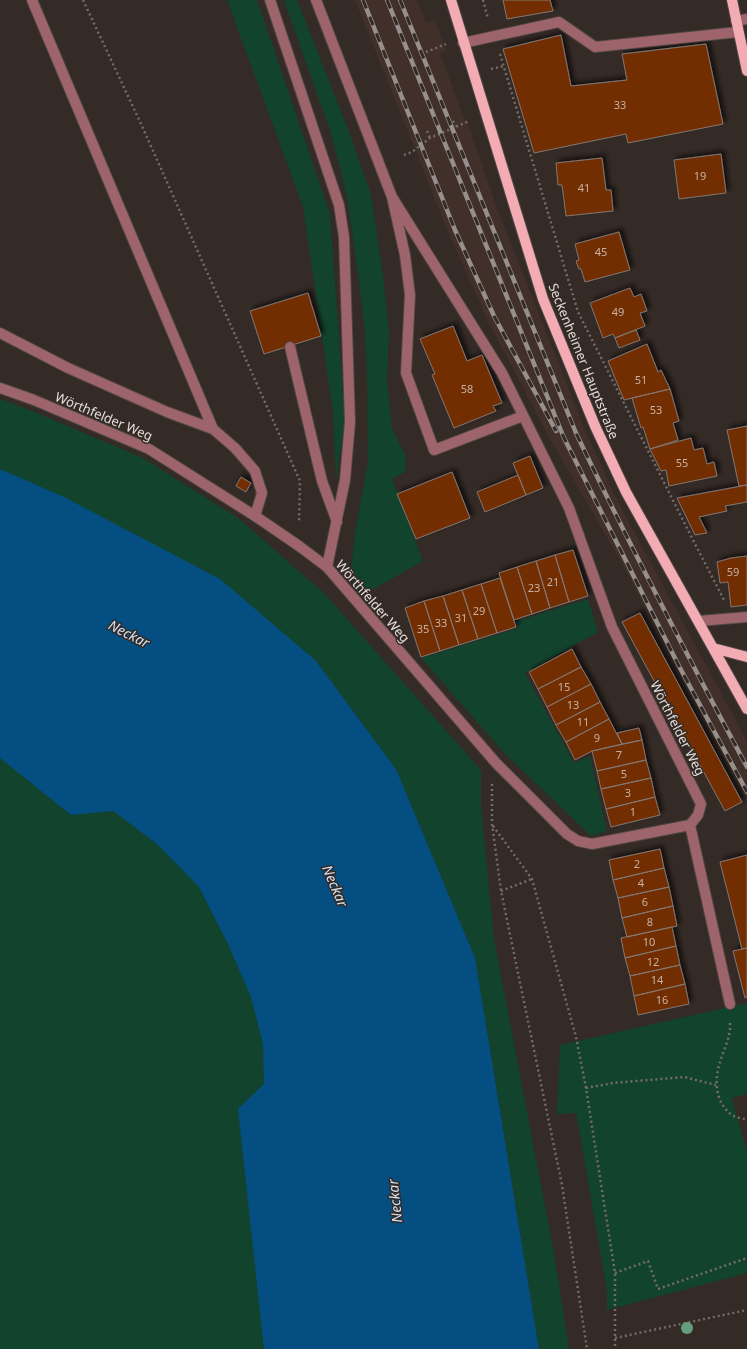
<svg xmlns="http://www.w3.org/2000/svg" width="747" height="1349" viewBox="0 0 747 1349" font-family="'Noto Sans',sans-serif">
<defs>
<filter id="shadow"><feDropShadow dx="3.5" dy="-3.5" stdDeviation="2" flood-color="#0009"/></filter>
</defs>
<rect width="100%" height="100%" fill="#342a26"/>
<!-- built -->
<path fill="#403029" d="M 355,0 L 417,0 L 426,23 L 435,20 L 447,51 L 440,54 L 464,117 L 469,127 L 499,214 L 585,430 L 615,496 L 747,741 L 747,802 L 623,565 L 552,443 L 487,319 L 448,232 Z"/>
<!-- green -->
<path fill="#12432d" d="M 227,0 L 257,0 L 330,214 L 345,422 L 336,481 L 333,413 L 303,207 Z
M 284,0 L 297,0 L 348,129 L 371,194 L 383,275 L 389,331 L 387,382 L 392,428 L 406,457 L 405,472 L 392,479 L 423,561 L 363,595 L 350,577 L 356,526 L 368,462 L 367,378 L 365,333 L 359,281 L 347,197 L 331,134 Z
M 0,399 L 30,410 L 143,458 L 238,518 L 324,593 L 481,770 L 481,805 L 494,939 L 555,1258 L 569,1349 L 539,1349 L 475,958 L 396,769 L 316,661 L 431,1349 L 0,1349 Z
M 588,599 L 598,632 L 525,673 L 574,763 L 590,756 L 607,831 L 591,836 L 505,754 L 421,658 L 518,628 L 516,621 Z
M 747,1003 L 747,1094 L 732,1098 L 747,1152 L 747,1273 L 607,1310 L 607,1291 L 576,1113 L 557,1114 L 560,1045 Z"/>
<!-- water -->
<path fill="#054e81" d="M 0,469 L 64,497 L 220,579 L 316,661 L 396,769 L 475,958 L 539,1349 L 264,1349 L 238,1109 L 264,1084 L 263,1044 L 251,997 L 228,944 L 199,887 L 157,844 L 113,811 L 71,815 L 0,758 Z"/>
<!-- building -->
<path fill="#722f05" stroke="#827771" filter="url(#shadow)" d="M 503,0 L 550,0 L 553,11 L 507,19 Z
M 561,35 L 571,86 L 627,80 L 622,54 L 706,44 L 723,124 L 628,143 L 626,134 L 534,153 L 503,49 Z
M 721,154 L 726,193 L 679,199 L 674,160 Z
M 602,158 L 606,190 L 611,190 L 613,211 L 566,216 L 562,185 L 558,185 L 556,163 Z
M 619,232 L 630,270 L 585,282 L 581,269 L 579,269 L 576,261 L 579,260 L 575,244 Z
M 630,288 L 634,297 L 641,294 L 647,311 L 640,313 L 645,326 L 615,338 L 613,334 L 603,338 L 590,303 Z
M 308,293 L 321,336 L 264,354 L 250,311 Z
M 453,326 L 467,361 L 482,355 L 502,403 L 493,406 L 496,411 L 454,428 L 432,375 L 435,374 L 420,339 Z
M 636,330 L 640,340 L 619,348 L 615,338 Z
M 647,344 L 658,372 L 661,370 L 670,389 L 624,400 L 608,361 Z
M 670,389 L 679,421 L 673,423 L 678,440 L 650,449 L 643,427 L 641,428 L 632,398 Z
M 747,426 L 747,485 L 739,486 L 727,430 Z
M 691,438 L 694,450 L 703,448 L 707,464 L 714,462 L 717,476 L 669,486 L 666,470 L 661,471 L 650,449 Z
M 530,456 L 543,488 L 526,495 L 513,463 Z
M 452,472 L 470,518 L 416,539 L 397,494 Z
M 518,475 L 526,495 L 485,512 L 477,492 Z
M 241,477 L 251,483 L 246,492 L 236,486 Z
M 747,485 L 747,502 L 725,506 L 727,511 L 699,517 L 707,533 L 695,535 L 677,498 Z
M 573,550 L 588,596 L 569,602 L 555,555 Z
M 555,555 L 569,602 L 550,608 L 536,561 Z
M 747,556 L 747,605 L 731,607 L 728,582 L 720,583 L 717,562 L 731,558 Z
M 536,561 L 550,608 L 532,614 L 517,567 Z
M 517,567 L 532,614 L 514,620 L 499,573 Z
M 500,578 L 516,627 L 497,633 L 481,584 Z
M 481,584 L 497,633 L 478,639 L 462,590 Z
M 462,590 L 478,639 L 459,645 L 443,596 Z
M 443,596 L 459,645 L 440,651 L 424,601 Z
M 424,601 L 440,651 L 421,657 L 405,608 Z
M 640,613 L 742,802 L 725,811 L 622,622 Z
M 572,649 L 581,667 L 538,689 L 529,672 Z
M 581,667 L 591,684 L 547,707 L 538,689 Z
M 591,684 L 600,702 L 556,725 L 547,707 Z
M 600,702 L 609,719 L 566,742 L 556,725 Z
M 609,719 L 622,744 L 592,751 L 575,760 L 566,742 Z
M 639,728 L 642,740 L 622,744 L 617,733 Z
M 642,740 L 646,760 L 597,771 L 592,751 Z
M 646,760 L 651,778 L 601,789 L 597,771 Z
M 651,778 L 655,797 L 606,809 L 601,789 Z
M 655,797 L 660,815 L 611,827 L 606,809 Z
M 660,849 L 664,868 L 613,880 L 609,860 Z
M 747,855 L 747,948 L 742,949 L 720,862 Z
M 664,868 L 669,887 L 618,898 L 613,880 Z
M 669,887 L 673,906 L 622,918 L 618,898 Z
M 673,906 L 677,926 L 627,937 L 622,918 Z
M 672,927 L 676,946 L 625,958 L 621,938 Z
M 676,946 L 680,965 L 630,976 L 625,958 Z
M 747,948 L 747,997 L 745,998 L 733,951 Z
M 680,965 L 685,984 L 634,996 L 630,976 Z
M 685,984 L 689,1004 L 638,1015 L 634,996 Z"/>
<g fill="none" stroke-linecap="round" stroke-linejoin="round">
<!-- minor casing -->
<g stroke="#504743" stroke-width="12">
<path id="minor" d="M 32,0 L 213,429 L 235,448 L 255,471 L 262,493 L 255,516
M 270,0 L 339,205 L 344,237 L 350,422 L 345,480 L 327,567
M 316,0 L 392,197 L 405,255 L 410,295 L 406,373 L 434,450 L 523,416
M 736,21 L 747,19
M 463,43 L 559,22 L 595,47 L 738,32
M 392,197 L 502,373 L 569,508 L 612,627 L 701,804 L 698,815 L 690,825 L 730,1004
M 0,333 L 68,368 L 167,412 L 213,429
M 290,347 L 322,481 L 337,522
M 0,388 L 34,400 L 149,449 L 255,516 L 299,546 L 327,567 L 496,763 L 567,834 L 578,841 L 592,844 L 690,825
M 699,621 L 747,617"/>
</g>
<!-- major casing -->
<g stroke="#504743" stroke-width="12">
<path id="major" d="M 451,0 L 543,299 L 595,426 L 626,492 L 747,709
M 732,0 L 747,71
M 713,648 L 747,657"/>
</g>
<!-- path -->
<path stroke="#756c68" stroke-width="2.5" stroke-dasharray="2 3" stroke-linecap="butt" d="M 83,0 L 142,126 L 300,481 L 299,523
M 483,0 L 488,19
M 426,52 L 446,44
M 500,54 L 578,312 L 692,538 L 724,600
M 491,69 L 504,66
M 453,121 L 456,126
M 427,131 L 430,138
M 404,155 L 412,152 L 430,138 L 469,121
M 492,784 L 492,824 L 501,891 L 562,1185 L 587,1349
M 493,826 L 532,879 L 576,1037 L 586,1088 L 615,1273 L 615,1349
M 501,891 L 532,879
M 730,1023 C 731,1036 724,1049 720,1062 C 714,1080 715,1103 732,1115 C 736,1118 743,1118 747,1120
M 586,1088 L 613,1083 L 684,1077 L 716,1085
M 615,1273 L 648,1261 L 658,1289 L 747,1258
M 615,1338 L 747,1310"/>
<!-- minor -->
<use href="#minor" stroke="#9e646b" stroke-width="10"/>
<!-- major -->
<use href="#major" stroke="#f3acb3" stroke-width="10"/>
<!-- rail casing -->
<g stroke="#968f8b" stroke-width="4.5">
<path id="rail" d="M 363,0 L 455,230 L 494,316 L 556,431
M 387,0 L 564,438 L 680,668 L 747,792
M 400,0 L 576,433 C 630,546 688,657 747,767"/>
</g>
<!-- rail -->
<use href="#rail" stroke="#342a26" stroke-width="3" stroke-dasharray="9" stroke-linecap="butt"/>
</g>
<!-- trees -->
<circle fill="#639f7c" cx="687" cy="1328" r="6"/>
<g text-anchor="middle" stroke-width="3" stroke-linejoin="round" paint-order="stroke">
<!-- number labels -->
<g font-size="11" fill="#c7b2a5">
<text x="620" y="109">33</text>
<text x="700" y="180">19</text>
<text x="584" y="192">41</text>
<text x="601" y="256">45</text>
<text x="618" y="316">49</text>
<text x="641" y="384">51</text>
<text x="467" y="393">58</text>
<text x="656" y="414">53</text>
<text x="682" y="467">55</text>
<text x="733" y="576">59</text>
<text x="553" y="586">21</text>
<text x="534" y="592">23</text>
<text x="479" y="615">29</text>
<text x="461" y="622">31</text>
<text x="441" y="627">33</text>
<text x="423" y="633">35</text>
<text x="564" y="691">15</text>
<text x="573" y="709">13</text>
<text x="583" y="726">11</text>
<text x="597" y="742">9</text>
<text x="619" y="759">7</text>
<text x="624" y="778">5</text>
<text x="628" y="797">3</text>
<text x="633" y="816">1</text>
<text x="637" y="868">2</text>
<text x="641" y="887">4</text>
<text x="645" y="906">6</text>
<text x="650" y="926">8</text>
<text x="649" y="946">10</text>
<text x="653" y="966">12</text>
<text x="657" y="984">14</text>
<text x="662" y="1004">16</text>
</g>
<!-- street labels -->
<g font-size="13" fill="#e3ddda" stroke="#342a26">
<text transform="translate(584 361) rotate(68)" y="5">Seckenheimer Hauptstraße</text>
<text transform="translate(104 416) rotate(23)" y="5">Wörthfelder Weg</text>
<text transform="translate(373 601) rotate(49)" y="5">Wörthfelder Weg</text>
<text transform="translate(678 728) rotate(63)" y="5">Wörthfelder Weg</text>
</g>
<!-- water labels -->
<g font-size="14" font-style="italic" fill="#d3e3f3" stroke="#342a26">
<text transform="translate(129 634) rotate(27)" y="5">Neckar</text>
<text transform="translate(335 886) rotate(67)" y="5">Neckar</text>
<text transform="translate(395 1201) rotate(-96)" y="5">Neckar</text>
</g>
</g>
</svg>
